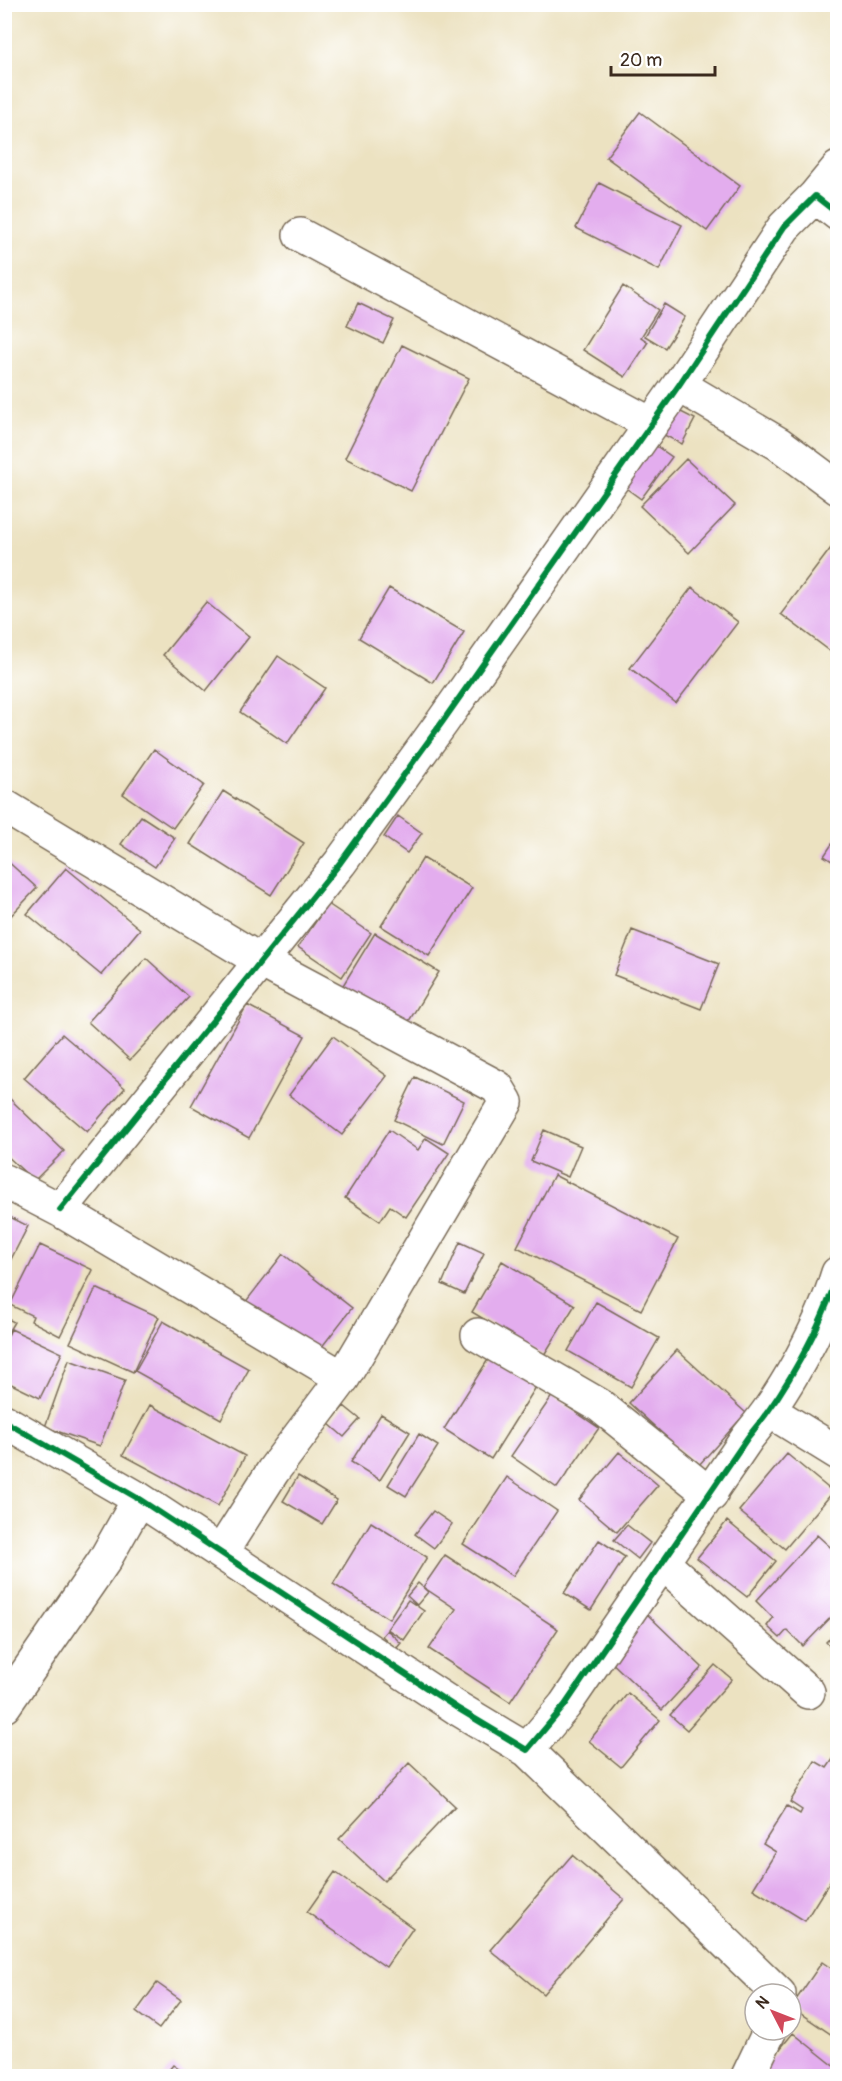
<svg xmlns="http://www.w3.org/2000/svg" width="842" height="2081" viewBox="0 0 842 2081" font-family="Pangolin,sans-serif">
<rect width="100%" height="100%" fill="#fff"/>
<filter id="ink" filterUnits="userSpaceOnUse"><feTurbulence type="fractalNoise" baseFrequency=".0167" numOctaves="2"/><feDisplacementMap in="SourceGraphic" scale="12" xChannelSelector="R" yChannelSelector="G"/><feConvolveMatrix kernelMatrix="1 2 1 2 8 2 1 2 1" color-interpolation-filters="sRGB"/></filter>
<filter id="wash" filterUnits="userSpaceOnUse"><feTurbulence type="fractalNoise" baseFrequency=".008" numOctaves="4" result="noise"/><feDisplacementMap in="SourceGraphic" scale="24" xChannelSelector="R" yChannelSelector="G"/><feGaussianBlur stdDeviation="1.35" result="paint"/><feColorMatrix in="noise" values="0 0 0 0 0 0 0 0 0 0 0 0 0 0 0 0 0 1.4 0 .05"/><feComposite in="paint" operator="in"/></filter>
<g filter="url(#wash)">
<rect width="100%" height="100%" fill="#ece2c1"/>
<g id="blocks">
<!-- building -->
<path fill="#e3adee" d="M 640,112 L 740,186 L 707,231 L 606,157 Z
M 599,183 L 682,225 L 659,270 L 576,228 Z
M 623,286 L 658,310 L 641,337 L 648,342 L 625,377 L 583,350 Z
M 358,303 L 394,320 L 383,343 L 347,326 Z
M 664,304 L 685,317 L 665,348 L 645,336 Z
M 402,345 L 469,378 L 411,491 L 345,458 Z
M 675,409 L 695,419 L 682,444 L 662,434 Z
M 649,441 L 672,457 L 641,499 L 619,483 Z
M 686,459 L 735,505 L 689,553 L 640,506 Z
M 831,548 L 838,552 L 838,650 L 834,654 L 781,614 Z
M 692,587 L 738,622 L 676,703 L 630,668 Z
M 389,588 L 464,632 L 433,683 L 359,638 Z
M 206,602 L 249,637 L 206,691 L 163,655 Z
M 278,656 L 325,688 L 287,744 L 240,712 Z
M 154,749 L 204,785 L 173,828 L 123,794 Z
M 223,791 L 304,843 L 271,895 L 190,844 Z
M 141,816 L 175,838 L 155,867 L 121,844 Z
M 398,816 L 422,833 L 407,853 L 384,837 Z
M 838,835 L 838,865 L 824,856 Z
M 4,858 L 37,888 L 4,923 Z
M 423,858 L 472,888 L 429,956 L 381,926 Z
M 66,868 L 140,929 L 101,975 L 27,914 Z
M 328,904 L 371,933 L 342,977 L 298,947 Z
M 632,930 L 719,964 L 701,1009 L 614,975 Z
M 375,933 L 439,972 L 401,1034 L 337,995 Z
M 146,958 L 189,997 L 130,1060 L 88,1022 Z
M 247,1005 L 305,1036 L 249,1138 L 191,1106 Z
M 62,1034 L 125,1088 L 87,1132 L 24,1078 Z
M 333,1036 L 387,1076 L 342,1135 L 289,1095 Z
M 415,1077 L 464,1101 L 443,1144 L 394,1120 Z
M 8,1097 L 64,1151 L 34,1181 L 4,1153 L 4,1100 Z
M 389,1130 L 418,1150 L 426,1138 L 449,1153 L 406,1217 L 390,1206 L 380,1221 L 345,1198 Z
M 544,1130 L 581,1146 L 568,1177 L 531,1161 Z
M 554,1175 L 678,1239 L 641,1310 L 517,1247 Z
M 4,1214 L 28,1226 L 4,1273 Z
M 460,1242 L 484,1253 L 464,1294 L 442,1284 Z
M 40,1245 L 93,1270 L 60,1336 L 31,1321 L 33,1316 L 10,1305 Z
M 283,1254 L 352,1308 L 314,1357 L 244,1304 Z
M 502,1261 L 575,1305 L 544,1355 L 472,1312 Z
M 96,1288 L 159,1317 L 133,1372 L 70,1343 Z
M 596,1302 L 659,1338 L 631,1387 L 568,1351 Z
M 4,1317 L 14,1322 L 4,1339 Z
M 163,1321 L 249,1369 L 221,1419 L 135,1371 Z
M 11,1329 L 62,1353 L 40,1398 L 5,1381 L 5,1342 Z
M 677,1350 L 746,1413 L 698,1466 L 629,1403 Z
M 489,1358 L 536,1387 L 491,1459 L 444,1429 Z
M 69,1360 L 125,1380 L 100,1446 L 45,1427 Z
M 552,1396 L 599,1428 L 557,1488 L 511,1456 Z
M 150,1405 L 245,1456 L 218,1506 L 123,1455 Z
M 344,1406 L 360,1419 L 344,1437 L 329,1424 Z
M 381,1414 L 410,1432 L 380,1480 L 351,1462 Z
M 419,1434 L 438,1446 L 406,1496 L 388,1485 Z
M 619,1452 L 658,1485 L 617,1532 L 579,1500 Z
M 787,1454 L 833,1492 L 785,1549 L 739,1511 Z
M 298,1476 L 337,1500 L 322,1524 L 283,1501 Z
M 507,1477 L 557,1511 L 513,1576 L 463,1544 Z
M 433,1511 L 452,1524 L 434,1548 L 415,1534 Z
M 727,1521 L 776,1561 L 747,1597 L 697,1558 Z
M 371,1522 L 427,1557 L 389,1619 L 333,1584 Z
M 627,1525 L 650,1543 L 638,1559 L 614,1540 Z
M 817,1535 L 838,1554 L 838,1610 L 803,1646 L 787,1630 L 780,1638 L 767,1626 L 773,1618 L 756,1601 Z
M 599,1540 L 625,1557 L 591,1610 L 564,1593 Z
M 445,1555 L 558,1629 L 510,1702 L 429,1649 L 456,1609 L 423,1587 Z
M 418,1583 L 428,1592 L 417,1605 L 407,1596 Z
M 408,1600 L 424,1611 L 404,1640 L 387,1629 Z
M 647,1614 L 702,1667 L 662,1710 L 606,1657 Z
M 387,1630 L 401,1643 L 396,1649 L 382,1636 Z
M 838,1630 L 838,1654 L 826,1642 Z
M 715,1665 L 732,1679 L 687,1730 L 670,1715 Z
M 628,1693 L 660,1720 L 621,1767 L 589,1741 Z
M 838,1752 L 838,1868 L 805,1921 L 753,1889 L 776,1852 L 763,1844 L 787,1806 L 800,1814 L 802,1810 L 790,1802 L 815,1761 L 827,1768 Z
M 409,1763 L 455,1806 L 384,1881 L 339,1839 Z
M 572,1855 L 624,1899 L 543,1994 L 490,1950 Z
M 335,1872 L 413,1928 L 386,1967 L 307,1912 Z
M 822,1962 L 838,1973 L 838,2039 L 791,2007 Z
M 157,1983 L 181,2000 L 159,2029 L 136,2012 Z
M 793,2033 L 838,2069 L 838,2076 L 758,2076 Z
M 173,2065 L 189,2076 L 164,2076 Z"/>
</g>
</g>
<g filter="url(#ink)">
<use href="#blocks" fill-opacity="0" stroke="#796a57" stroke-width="1.5"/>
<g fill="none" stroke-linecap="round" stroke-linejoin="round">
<!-- minor casing -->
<g stroke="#796a57" stroke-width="36">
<path id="minor" d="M 815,196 L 838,168
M 300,235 L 651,424
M 679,385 L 779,444 L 838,488
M 4,806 L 261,961 L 497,1087 L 506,1102 L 343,1378 L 273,1471 L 222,1551
M 4,1181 L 60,1210 L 343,1378
M 60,1210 L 340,863 L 443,721 L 679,385 L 784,227 L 815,196 L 838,214
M 478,1335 L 599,1405 L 711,1495
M 770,1411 L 838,1453
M 4,1421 L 139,1499 L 457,1708 L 527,1750 L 565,1705 L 748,1437 C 784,1395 822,1326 838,1273
M 663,1563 L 808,1692
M 4,1706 L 104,1561 L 139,1499
M 527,1750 L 779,1994
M 748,2076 L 770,2030"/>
</g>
<!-- minor -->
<use href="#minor" stroke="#fff" stroke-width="33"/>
<!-- cycleway casing -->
<g stroke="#fff" stroke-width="10">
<path id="cycleway" d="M 60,1210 L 340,863 L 443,721 L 679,385 L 784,227 L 815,196 L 838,214
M 4,1421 L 139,1499 L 457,1708 L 527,1750 L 565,1705 L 748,1437 C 784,1395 822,1326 838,1273"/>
</g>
<!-- cycleway -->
<use href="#cycleway" stroke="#00873e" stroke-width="6"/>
</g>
</g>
<!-- margin -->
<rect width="842" height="2081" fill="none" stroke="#fff" stroke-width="24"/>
<!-- north arrow -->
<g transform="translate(773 2012) rotate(312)"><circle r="28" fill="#ffffff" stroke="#b1aaa5" stroke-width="1.5"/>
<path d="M0-4.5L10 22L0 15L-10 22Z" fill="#d1495b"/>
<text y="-9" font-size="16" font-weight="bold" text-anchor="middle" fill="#3b2a1e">N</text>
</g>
<!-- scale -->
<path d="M611 66v9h104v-9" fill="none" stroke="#3b2a1e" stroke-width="3"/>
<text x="620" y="66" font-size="18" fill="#3b2a1e" stroke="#ffffff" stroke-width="4.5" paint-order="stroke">20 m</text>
</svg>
